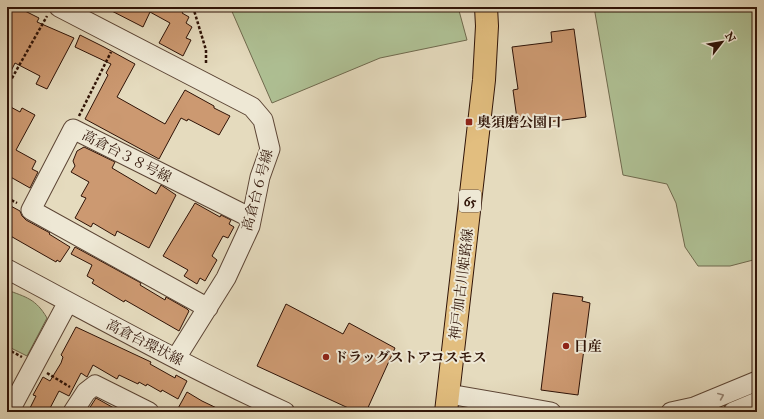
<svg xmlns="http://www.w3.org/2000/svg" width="764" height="419" viewBox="0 0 764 419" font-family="'IM FELL Great Primer','Noto Serif JP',serif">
<rect width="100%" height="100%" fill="#e5dbbe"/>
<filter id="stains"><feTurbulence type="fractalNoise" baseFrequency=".005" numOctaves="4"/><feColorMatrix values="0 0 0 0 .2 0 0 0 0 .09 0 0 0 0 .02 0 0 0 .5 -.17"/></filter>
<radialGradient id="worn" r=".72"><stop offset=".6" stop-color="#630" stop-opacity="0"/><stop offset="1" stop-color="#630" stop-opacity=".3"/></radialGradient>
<!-- green -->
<path fill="#afc195" stroke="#6f6a4e" d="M 230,7 L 458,7 L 467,40 L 380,58 L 272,103 Z
M 594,7 L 757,7 L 757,259 L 730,266 L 698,266 L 685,247 L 676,203 L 667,184 L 623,175 Z
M 7,290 C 26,297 36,299 47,318 L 27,356 L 7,346 Z"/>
<!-- building -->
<path fill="#cc9971" stroke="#2f1307" d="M 7,7 L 13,7 L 18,9 L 19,8 L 39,18 L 37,22 L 74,38 L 47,89 L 36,84 L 40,76 L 15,63 L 7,79 Z
M 104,7 L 186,7 L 182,13 L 189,17 L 186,23 L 192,27 L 186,38 L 191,40 L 183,56 L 159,43 L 170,23 L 150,12 L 143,27 Z
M 574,29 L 586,117 L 518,126 L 513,90 L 518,89 L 512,47 L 552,42 L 551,32 Z
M 80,35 L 104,47 L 135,64 L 117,97 L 165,124 L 185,90 L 214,106 L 214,108 L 230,116 L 219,135 L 188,119 L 187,121 L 181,118 L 159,159 L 85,119 L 108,75 L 106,73 L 111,64 L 75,47 Z
M 7,105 L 20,112 L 22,108 L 35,115 L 16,150 L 36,161 L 32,169 L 38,172 L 30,188 L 7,175 Z
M 84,147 L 115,162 L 112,168 L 156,194 L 161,185 L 176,195 L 149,248 L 117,231 L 115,236 L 93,223 L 91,227 L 75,218 L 86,198 L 81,196 L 89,182 L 71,172 L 75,166 L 73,161 L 77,151 Z
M 195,203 L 220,217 L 221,215 L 231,220 L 229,224 L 234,227 L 228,238 L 223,236 L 212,256 L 217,260 L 205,281 L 200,278 L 197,284 L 184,276 L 188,270 L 163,256 Z
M 7,204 L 20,211 L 22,216 L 26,220 L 50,233 L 49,234 L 70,247 L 60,262 L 57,260 L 56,262 L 7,234 Z
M 75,247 L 141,283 L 140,285 L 165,300 L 166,297 L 187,309 L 189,311 L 179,331 L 125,300 L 124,302 L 92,283 L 94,280 L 87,276 L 92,265 L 71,254 Z
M 553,293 L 583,297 L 582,301 L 590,303 L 578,395 L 541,390 Z
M 286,304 L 343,334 L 349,323 L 395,348 L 366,412 L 357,412 L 257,366 Z
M 76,327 L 151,362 L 150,364 L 175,378 L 176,375 L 187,381 L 178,399 L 162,390 L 161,392 L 147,384 L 146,386 L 139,382 L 138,384 L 119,375 L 117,379 L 93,365 L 87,377 L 81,373 L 69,396 L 59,391 L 48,412 L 28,412 L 36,396 L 33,395 L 43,377 L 50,381 L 61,363 L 63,357 L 61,355 Z
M 187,392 L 202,401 L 225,412 L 176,412 Z
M 96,398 L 121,412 L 87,412 Z"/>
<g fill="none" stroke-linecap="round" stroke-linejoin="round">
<!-- minor casing -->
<g stroke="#5c4535" stroke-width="21">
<path id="minor" d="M 59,7 L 252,107 L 263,120 L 270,149 L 260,177 L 250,226 L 226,278 L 176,358
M 7,269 C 99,318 191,369 285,412
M 208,308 L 31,210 L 73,129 L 251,218
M 449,394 L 551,412
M 9,412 L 68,302
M 73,412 L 86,392 L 95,385 L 149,412
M 671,412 L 694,407 L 757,381
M 733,412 L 757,402"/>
</g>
<!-- major casing -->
<g stroke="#2f1307" stroke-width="24">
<path id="major" d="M 446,412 L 484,80 L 487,26 L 486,7"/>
</g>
<!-- path -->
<path stroke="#2f1307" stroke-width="2.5" stroke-dasharray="3 2" stroke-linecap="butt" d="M 193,7 L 206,50 L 206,64
M 7,87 L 47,16
M 79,116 L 111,52
M 7,198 L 17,203
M 7,349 L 22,357
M 47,373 L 70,387"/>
<!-- minor -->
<use href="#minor" stroke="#eee8d5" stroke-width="19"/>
<!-- major -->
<use href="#major" stroke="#e2be7f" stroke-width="22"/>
</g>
<!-- one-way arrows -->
<defs><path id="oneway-chevron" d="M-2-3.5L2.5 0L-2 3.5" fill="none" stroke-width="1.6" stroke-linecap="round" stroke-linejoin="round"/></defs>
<use stroke="#988878" href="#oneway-chevron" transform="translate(721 396) rotate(-23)"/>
<!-- markers -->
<g fill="#8f2418" stroke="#eee8d5" stroke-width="1.5">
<rect x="465" y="118" width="8" height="8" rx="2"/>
<circle cx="566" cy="346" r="4"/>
<circle cx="326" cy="357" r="4"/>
</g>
<g text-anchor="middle" stroke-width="4" stroke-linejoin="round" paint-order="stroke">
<!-- shield labels -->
<rect fill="#eee8d5" stroke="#685345" stroke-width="1" x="459" y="190" width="22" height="22" rx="3"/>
<g font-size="13" font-weight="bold" fill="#2f1307">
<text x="470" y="206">65</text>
</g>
<!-- poi labels -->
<g font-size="14" font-weight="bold" fill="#2f1307" stroke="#eee8d5" text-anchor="start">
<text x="477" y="127">奥須磨公園口</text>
<text x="574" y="351">日産</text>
<text x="334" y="362">ドラッグストアコスモス</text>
</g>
<!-- street labels -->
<g font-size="14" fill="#2f1307" stroke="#eee8d5">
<text transform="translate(127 156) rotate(27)" y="5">高倉台３８号線</text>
<text transform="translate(257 190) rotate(-75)" y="5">高倉台６号線</text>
<text transform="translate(461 284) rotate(-83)" y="5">神戸加古川姫路線</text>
<text transform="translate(145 342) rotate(27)" y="5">高倉台環状線</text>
</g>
</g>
<!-- margin -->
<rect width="764" height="419" fill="none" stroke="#e5dbbe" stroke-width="24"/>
<rect x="8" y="8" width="748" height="403" fill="none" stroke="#2f1307" stroke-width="2"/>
<rect x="12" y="12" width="740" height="395" fill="none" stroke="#2f1307"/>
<!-- north arrow -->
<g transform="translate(722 42) rotate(59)" stroke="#eee8d5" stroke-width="3" paint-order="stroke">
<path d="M0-3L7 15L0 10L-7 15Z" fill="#2f1307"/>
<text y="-6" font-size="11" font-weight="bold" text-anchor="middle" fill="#2f1307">N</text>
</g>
<rect width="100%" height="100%" filter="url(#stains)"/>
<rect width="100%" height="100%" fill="url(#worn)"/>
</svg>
